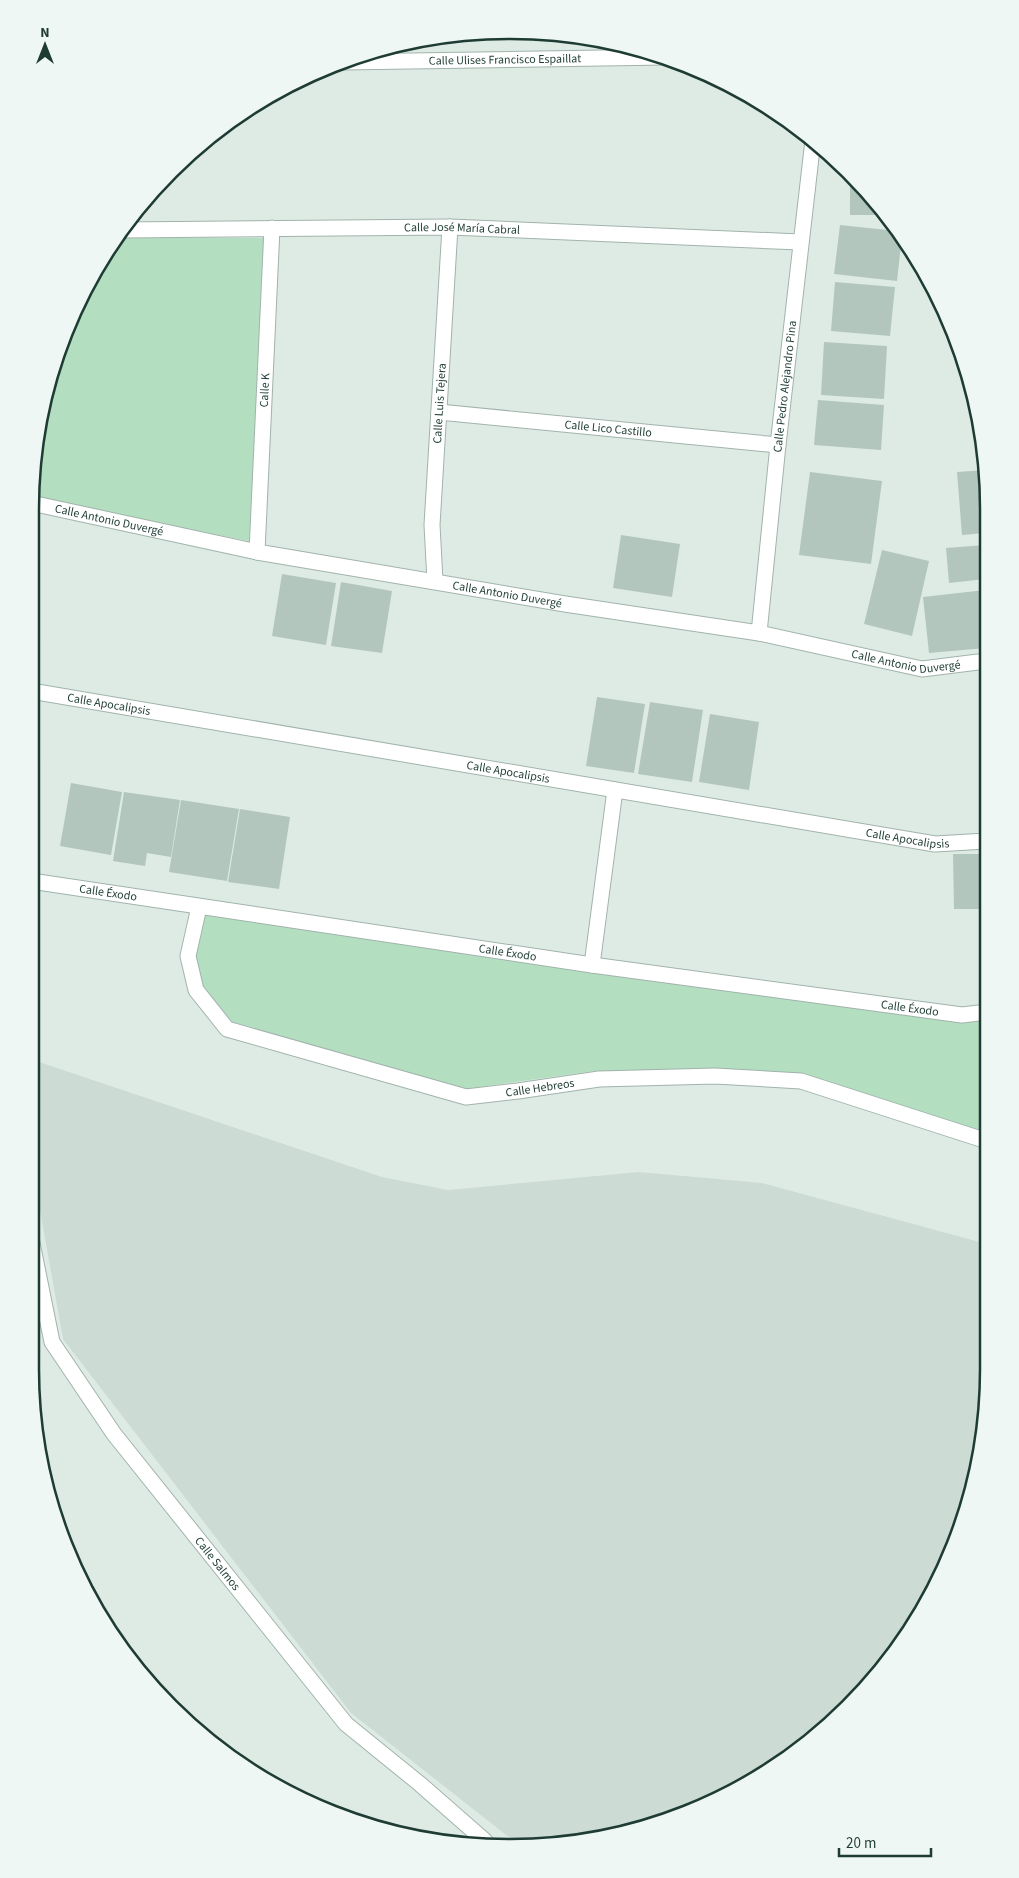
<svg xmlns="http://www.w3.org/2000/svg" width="1019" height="1878" viewBox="0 0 1019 1878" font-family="'Source Sans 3',sans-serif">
<rect width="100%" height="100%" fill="#deebe5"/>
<!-- built -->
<path fill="#ccdbd4" d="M 30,1059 L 382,1177 L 448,1190 L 639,1172 L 762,1183 L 987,1244 L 988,1400 L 973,1493 L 925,1608 L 826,1729 L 693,1811 L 541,1847 L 519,1845 L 351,1713 L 63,1339 L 30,1154 Z"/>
<!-- green -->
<path fill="#b4dec0" d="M 117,238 L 266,238 L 249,541 L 31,498 L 31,478 L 46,385 L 94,270 Z
M 204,913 L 957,1022 L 987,1019 L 987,1136 L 802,1074 L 594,1071 L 465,1089 L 230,1021 L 203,986 L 195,955 Z"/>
<!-- building -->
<path fill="#b3c6be" d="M 850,176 L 884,215 L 850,215 Z
M 840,225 L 897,231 L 902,236 L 897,281 L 834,274 Z
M 835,282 L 895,287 L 890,336 L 831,331 Z
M 824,342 L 887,346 L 884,399 L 821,395 Z
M 818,400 L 884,405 L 881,450 L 814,445 Z
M 985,470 L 985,533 L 962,535 L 957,472 Z
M 810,472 L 882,481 L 871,564 L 799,555 Z
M 621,535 L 680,544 L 672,597 L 613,588 Z
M 985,545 L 985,579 L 949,583 L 946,548 Z
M 882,550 L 929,561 L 912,636 L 864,624 Z
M 282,574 L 336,583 L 326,645 L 272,636 Z
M 341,582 L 392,591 L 382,653 L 331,646 Z
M 985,590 L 986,648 L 929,653 L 923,597 Z
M 597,697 L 645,704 L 634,773 L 586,766 Z
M 650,702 L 703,710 L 692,782 L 638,774 Z
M 710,714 L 759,722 L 749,790 L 699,782 Z
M 71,783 L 122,792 L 111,855 L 60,846 Z
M 124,792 L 180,800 L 171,857 L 147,853 L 145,866 L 113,861 Z
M 181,800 L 239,809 L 227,881 L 169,872 Z
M 240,809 L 290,817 L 279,889 L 228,882 Z
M 953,854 L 986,854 L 986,909 L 954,909 Z"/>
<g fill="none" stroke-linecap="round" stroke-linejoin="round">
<!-- minor casing -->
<g stroke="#a1b3ac" stroke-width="17">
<g id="minor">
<path id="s1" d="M 344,62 L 666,57"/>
<path id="s2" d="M 123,230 L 450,227 L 800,242"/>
<path id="s3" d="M 439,412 L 778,445"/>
<path id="s4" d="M 31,503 L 257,552 L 565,604 L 759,633 L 922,669 L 986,661"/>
<path id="s5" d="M 257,552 L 272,228"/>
<path id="s6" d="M 435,581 L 432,525 L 450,227"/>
<path id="s7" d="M 759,633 L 778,445 L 813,140"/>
<path id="s8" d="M 31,691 L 935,844 L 986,841"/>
<path id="s9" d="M 31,881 L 592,965 L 962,1015 L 987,1012"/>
<path id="s10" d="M 199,907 L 188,956 L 196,990 L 227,1029 L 466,1097 L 518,1091 L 599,1079 L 715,1076 L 801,1081 L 987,1141"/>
<path d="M 592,965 L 615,790"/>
<path id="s11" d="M 30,1233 L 52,1342 L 114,1434 L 346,1724 L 420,1784 L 485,1841"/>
</g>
</g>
<!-- minor -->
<use href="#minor" stroke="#fff" stroke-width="15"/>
</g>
<g text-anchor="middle" stroke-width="5" stroke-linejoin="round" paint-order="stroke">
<!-- street labels -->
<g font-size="12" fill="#1e3c34" stroke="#eef7f3">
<text dy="4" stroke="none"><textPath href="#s1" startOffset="161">Calle Ulises Francisco Espaillat</textPath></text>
<text dy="4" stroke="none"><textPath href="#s2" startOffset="339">Calle José María Cabral</textPath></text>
<text dy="4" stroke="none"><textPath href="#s7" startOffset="248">Calle Pedro Alejandro Pina</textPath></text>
<text dy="4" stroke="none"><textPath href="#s5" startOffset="162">Calle K</textPath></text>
<text dy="4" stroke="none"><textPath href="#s6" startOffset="178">Calle Luis Tejera</textPath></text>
<text dy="4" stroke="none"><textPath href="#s3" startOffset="170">Calle Lico Castillo</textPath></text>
<text dy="4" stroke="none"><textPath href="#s4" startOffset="80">Calle Antonio Duvergé</textPath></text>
<text dy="4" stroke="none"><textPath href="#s4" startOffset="485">Calle Antonio Duvergé</textPath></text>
<text dy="4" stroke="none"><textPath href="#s4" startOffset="890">Calle Antonio Duvergé</textPath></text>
<text dy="4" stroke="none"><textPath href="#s8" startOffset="79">Calle Apocalipsis</textPath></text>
<text dy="4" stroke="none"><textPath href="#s8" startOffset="484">Calle Apocalipsis</textPath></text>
<text dy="4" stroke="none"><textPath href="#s8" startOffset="889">Calle Apocalipsis</textPath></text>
<text dy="4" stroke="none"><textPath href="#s9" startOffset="78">Calle Éxodo</textPath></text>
<text dy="4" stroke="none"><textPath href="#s9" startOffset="482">Calle Éxodo</textPath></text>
<text dy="4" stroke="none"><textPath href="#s9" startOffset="888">Calle Éxodo</textPath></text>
<text dy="4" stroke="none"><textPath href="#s10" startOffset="458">Calle Hebreos</textPath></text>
<text dy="4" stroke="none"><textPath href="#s11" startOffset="388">Calle Salmos</textPath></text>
</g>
</g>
<!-- crop -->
<path d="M0 0H1019V1878H0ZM509 39H510A470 470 0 0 1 980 509V1369A470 470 0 0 1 510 1839H509A470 470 0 0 1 39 1369V509A470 470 0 0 1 509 39Z" fill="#eef7f3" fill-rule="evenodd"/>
<path fill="none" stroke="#1e3c34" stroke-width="2.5" d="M509 39H510A470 470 0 0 1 980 509V1369A470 470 0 0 1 510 1839H509A470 470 0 0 1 39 1369V509A470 470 0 0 1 509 39Z"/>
<!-- north arrow -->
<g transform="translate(45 45)" stroke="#eef7f3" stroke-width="4" paint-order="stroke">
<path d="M0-4L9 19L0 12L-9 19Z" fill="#1e3c34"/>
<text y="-8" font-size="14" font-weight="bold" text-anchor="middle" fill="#1e3c34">N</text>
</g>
<!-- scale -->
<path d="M839 1848v8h92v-8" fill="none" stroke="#1e3c34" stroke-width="2.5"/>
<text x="846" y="1848" font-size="15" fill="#1e3c34" stroke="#eef7f3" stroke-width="4" paint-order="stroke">20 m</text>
</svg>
